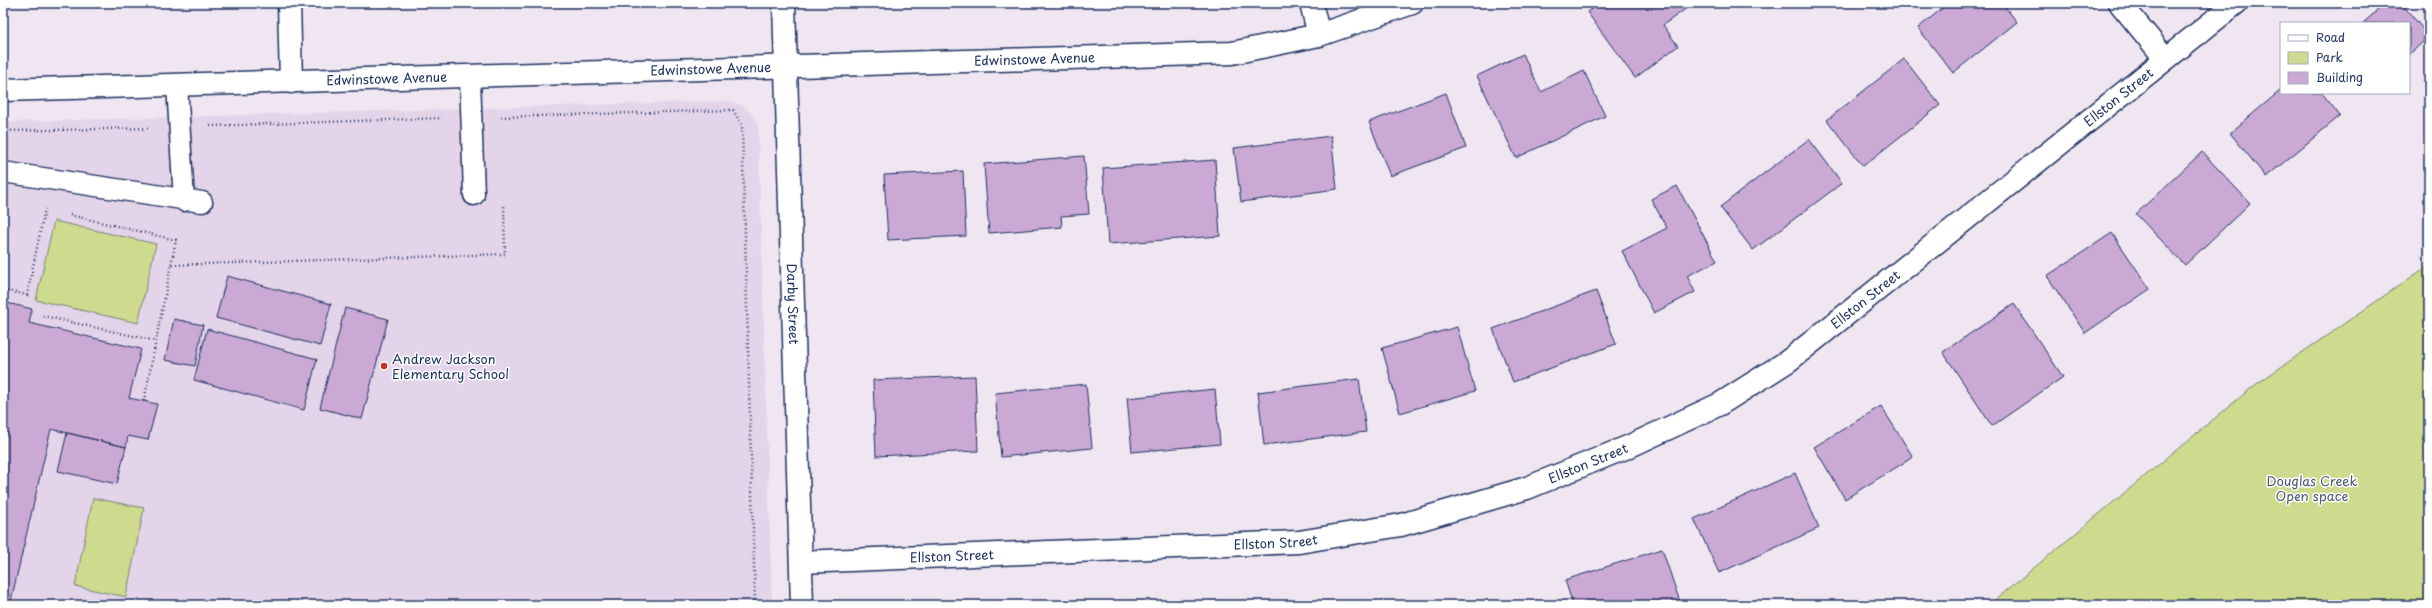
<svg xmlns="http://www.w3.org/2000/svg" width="2432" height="608" viewBox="0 0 2432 608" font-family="'Playpen Sans',sans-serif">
<rect width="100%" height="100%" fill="#efe6f2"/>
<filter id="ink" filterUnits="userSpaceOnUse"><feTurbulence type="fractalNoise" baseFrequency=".025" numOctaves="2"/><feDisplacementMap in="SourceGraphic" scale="8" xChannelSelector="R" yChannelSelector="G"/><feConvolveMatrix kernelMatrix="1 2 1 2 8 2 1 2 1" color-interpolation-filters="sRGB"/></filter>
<g filter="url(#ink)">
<!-- built -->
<path fill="#e4d4e9" d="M 728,101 L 742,105 L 752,114 L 758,126 L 772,605 L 3,605 L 3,122 Z"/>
<!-- green -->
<path fill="#ceda8d" stroke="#748476" d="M 54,221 L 156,244 L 138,323 L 36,300 Z
M 2429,265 L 2429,605 L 1989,605 L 2255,385 Z
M 93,498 L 144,508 L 126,597 L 75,586 Z"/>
<!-- building -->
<path fill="#caaad5" stroke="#1b2f5e" d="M 1600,3 L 1694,3 L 1663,25 L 1678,46 L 1635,78 L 1587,12 Z
M 1949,3 L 2002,3 L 2017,22 L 1953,73 L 1918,28 Z
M 2386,3 L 2401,3 L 2429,36 L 2409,55 L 2409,23 L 2363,23 Z
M 1523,54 L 1541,92 L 1584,71 L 1605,116 L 1516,158 L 1477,76 Z
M 1904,59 L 1940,105 L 1863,166 L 1827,120 Z
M 2281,90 L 2281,93 L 2322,93 L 2340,116 L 2266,177 L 2230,133 Z
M 1446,93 L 1466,148 L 1390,176 L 1369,122 Z
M 1331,136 L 1337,189 L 1241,202 L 1234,148 Z
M 1809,139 L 1842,183 L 1753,250 L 1720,207 Z
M 2202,152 L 2250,203 L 2185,265 L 2136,214 Z
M 1084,156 L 1089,214 L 1061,216 L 1062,227 L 989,233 L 984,164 Z
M 1215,160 L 1220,236 L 1108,244 L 1103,168 Z
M 963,171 L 966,236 L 888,240 L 884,175 Z
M 1677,186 L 1717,261 L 1687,276 L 1695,292 L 1654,313 L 1622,251 L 1667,228 L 1651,199 Z
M 2112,233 L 2150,289 L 2085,333 L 2047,276 Z
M 227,276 L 331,304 L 320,346 L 216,318 Z
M 1596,291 L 1616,344 L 1513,382 L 1493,329 Z
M 3,302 L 32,309 L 29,323 L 141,349 L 129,398 L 157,404 L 148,440 L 128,436 L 126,447 L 51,429 L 10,605 L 3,605 Z
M 2014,304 L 2063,377 L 1992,426 L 1943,352 Z
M 345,308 L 388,319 L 362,419 L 320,408 Z
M 174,319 L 203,325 L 195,366 L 165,360 Z
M 1457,327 L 1475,391 L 1400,413 L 1382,348 Z
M 207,329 L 317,359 L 304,410 L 194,380 Z
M 975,376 L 978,451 L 876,456 L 873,380 Z
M 1359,379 L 1366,432 L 1264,445 L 1258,392 Z
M 1086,384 L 1092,448 L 1001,457 L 995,393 Z
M 1215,389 L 1220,444 L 1132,452 L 1127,398 Z
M 1881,406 L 1913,457 L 1845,499 L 1814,447 Z
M 67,433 L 126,447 L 117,484 L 58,471 Z
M 1795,473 L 1819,528 L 1719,573 L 1694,519 Z
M 1662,549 L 1681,605 L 1573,605 L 1565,580 Z
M 1539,601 L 1540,605 L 1513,605 Z"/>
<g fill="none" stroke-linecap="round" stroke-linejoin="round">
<!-- service casing -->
<g stroke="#1b2f5e" stroke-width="23">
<path id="service" d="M 470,77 L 474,195
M 177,85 L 184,201
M 3,172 L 202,202"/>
</g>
<!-- minor casing -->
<g stroke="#1b2f5e" stroke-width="25">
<g id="minor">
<path d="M 289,3 L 291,82"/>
<path id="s1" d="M 784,3 L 802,605"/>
<path d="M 1311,3 L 1319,35"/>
<path d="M 2120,3 L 2165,58"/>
<path id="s2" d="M 3,90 L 1232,53 L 1319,35 L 1412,3"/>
<path id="s3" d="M 801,562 L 1299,542 L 1401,525 L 1527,488 L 1630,446 L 1720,404 L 1788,361 L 2236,3"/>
</g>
</g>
<!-- path -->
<path stroke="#1b2f5e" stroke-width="2.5" stroke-dasharray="1 3" stroke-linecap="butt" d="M 501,117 L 733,110 L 742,125 L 755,605
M 210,126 L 442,118
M 3,131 L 151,128
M 70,215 L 176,240 L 144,401
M 172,265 L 505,254 L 504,204
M 3,290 L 27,295 L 45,209
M 43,316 L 156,341"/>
<!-- service -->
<use href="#service" stroke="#fff" stroke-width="20"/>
<!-- minor -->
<use href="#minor" stroke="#fff" stroke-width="22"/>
</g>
</g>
<!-- markers -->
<circle fill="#c8321e" stroke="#fff" stroke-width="1.5" cx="384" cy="366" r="4"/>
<g text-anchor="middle" stroke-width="3" stroke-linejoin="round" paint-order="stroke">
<!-- street labels -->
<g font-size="13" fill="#1b2f5e" stroke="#fff">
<text dy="5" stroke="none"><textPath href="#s2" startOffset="1032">Edwinstowe Avenue</textPath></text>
<text dy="5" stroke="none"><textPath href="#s2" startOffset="708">Edwinstowe Avenue</textPath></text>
<text dy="5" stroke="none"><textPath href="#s2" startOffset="384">Edwinstowe Avenue</textPath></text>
<text dy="5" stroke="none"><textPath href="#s3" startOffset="1447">Ellston Street</textPath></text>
<text dy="5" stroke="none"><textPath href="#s3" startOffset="1123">Ellston Street</textPath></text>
<text dy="5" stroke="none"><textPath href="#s1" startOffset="301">Darby Street</textPath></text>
<text dy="5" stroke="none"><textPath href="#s3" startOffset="799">Ellston Street</textPath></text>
<text dy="5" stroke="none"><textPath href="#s3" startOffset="475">Ellston Street</textPath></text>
<text dy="5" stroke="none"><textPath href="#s3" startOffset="151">Ellston Street</textPath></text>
</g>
<!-- poi labels -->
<g font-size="13" fill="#1b2f5e" stroke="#fff" text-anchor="start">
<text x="392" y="364">Andrew Jackson<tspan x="392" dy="15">Elementary School</tspan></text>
</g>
<!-- park labels -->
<g font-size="13" fill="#485a6a" stroke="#fff">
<text x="2312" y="486">Douglas Creek<tspan x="2312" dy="15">Open space</tspan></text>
</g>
</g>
<!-- margin -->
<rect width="2432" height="608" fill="none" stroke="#fff" stroke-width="16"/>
<rect x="8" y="8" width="2416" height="592" fill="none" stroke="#1b2f5e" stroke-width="1.5" filter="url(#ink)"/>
<!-- legend -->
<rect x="2280" y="22" width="130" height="72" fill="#ffffff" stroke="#a4acbf"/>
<rect x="2288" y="35" width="20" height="6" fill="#ffffff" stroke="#a4acbf"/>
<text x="2316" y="42" font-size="12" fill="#1b2f5e">Road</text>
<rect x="2288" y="52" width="20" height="12" fill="#ceda8d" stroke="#a4acbf"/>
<text x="2316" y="62" font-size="12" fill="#1b2f5e">Park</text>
<rect x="2288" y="72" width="20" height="12" fill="#caaad5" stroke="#a4acbf"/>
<text x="2316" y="82" font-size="12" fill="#1b2f5e">Building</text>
</svg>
